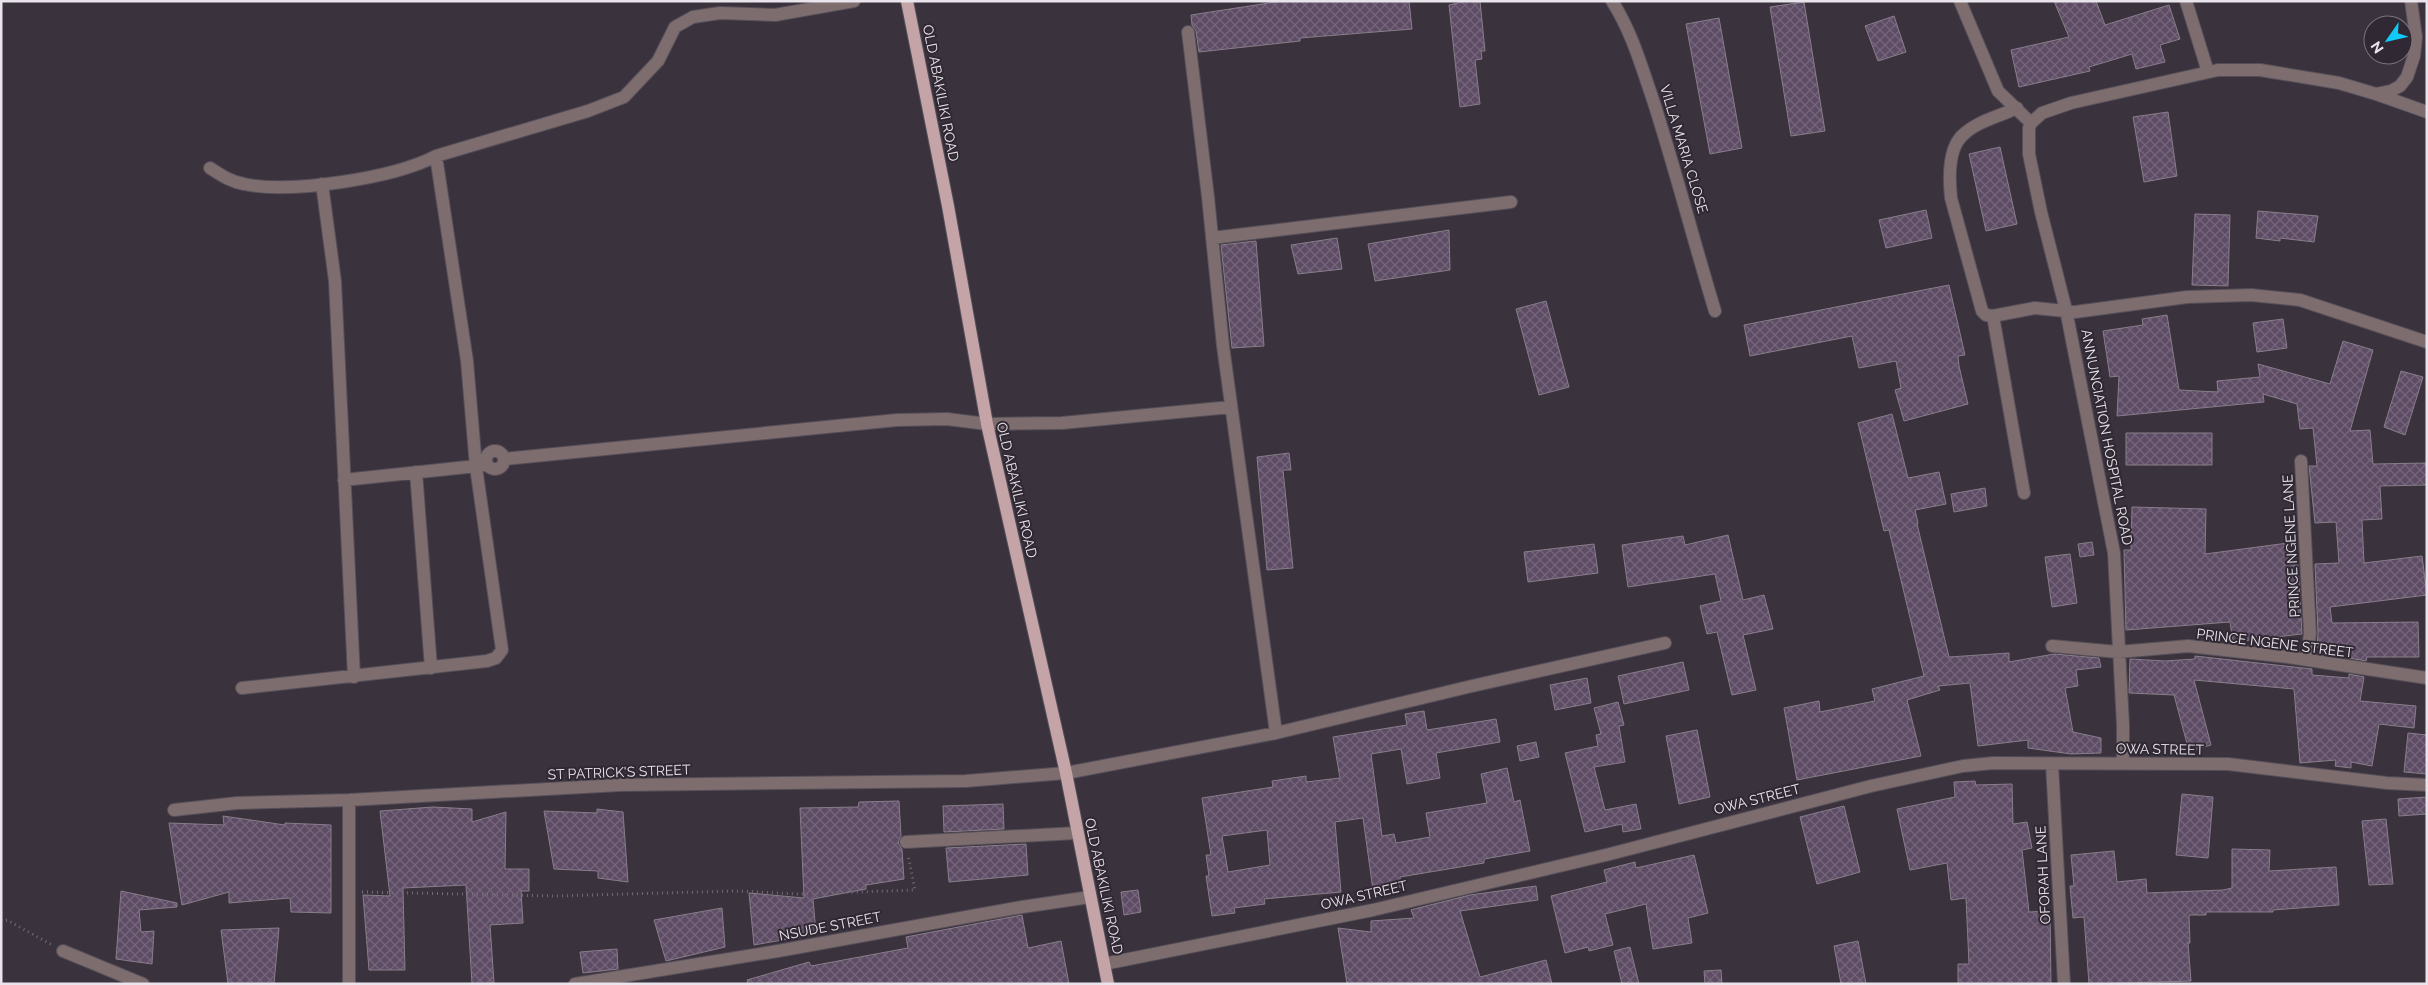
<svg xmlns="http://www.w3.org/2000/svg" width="2428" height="985" viewBox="0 0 2428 985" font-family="Raleway,sans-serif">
<defs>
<pattern id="building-cross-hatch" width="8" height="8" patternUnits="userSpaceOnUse" patternTransform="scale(1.25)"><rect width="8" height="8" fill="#5e4c65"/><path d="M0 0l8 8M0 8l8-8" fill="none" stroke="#75667b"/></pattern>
</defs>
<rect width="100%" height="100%" fill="#3a323d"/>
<!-- building -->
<path fill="url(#building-cross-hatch)" stroke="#887e8b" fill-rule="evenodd" d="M 1282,1 L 1409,1 L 1412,29 L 1300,38 L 1300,41 L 1199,52 L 1196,31 L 1192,25 L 1191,15 Z
M 1467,1 L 1480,1 L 1485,51 L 1481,51 L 1482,59 L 1475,60 L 1480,104 L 1460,107 L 1449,5 Z
M 2054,1 L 2096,1 L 2105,25 L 2169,5 L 2180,39 L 2160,45 L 2165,62 L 2136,69 L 2132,54 L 2089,67 L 2090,71 L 2019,87 L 2011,50 L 2069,37 Z
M 1804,2 L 1825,131 L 1791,136 L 1770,7 Z
M 1894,16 L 1906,52 L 1878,61 L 1865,26 Z
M 1719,18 L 1742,148 L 1710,154 L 1686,24 Z
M 2168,112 L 2177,176 L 2144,182 L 2133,117 Z
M 2000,147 L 2017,224 L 1986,231 L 1969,154 Z
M 1926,210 L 1932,238 L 1886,248 L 1879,220 Z
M 2258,211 L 2318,216 L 2314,242 L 2280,238 L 2280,241 L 2256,238 Z
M 2195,214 L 2230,215 L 2228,286 L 2192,285 Z
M 1449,230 L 1450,270 L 1375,281 L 1368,244 Z
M 1337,238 L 1342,269 L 1298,274 L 1291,245 Z
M 1256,241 L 1264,346 L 1232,348 L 1221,245 Z
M 1949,285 L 1965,355 L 1958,356 L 1959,366 L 1968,404 L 1904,421 L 1895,390 L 1901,388 L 1896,361 L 1859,368 L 1852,336 L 1750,356 L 1744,325 Z
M 1546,301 L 1569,387 L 1539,395 L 1516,309 Z
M 2167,315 L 2179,390 L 2218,392 L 2217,381 L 2260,377 L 2258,364 L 2330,384 L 2343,341 L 2373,350 L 2350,431 L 2370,430 L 2373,464 L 2427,463 L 2427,485 L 2380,486 L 2382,519 L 2362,520 L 2364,563 L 2422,556 L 2427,595 L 2330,607 L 2332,623 L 2418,622 L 2419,657 L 2367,657 L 2366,661 L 2349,658 L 2349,647 L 2317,647 L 2318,633 L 2315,564 L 2339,563 L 2336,522 L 2315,523 L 2309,466 L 2317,466 L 2313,428 L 2300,429 L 2297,404 L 2263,394 L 2264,402 L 2117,416 L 2119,376 L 2110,377 L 2103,331 L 2143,325 L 2142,319 Z
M 2283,319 L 2287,348 L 2257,352 L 2253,323 Z
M 2401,371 L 2423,377 L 2405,435 L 2384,427 Z
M 1892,414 L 1908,478 L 1939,472 L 1946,504 L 1915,510 L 1918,523 L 1917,524 L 1949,657 L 2009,653 L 2009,662 L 2054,654 L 2099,658 L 2101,667 L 2076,670 L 2078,686 L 2065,688 L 2073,732 L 2101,738 L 2101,753 L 2071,754 L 2028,748 L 2028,740 L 1978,746 L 1970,683 L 1938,686 L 1940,690 L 1907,700 L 1921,756 L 1797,780 L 1784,708 L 1819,701 L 1820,712 L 1875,701 L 1872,689 L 1924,676 L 1889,530 L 1884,531 L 1858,423 Z
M 2126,433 L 2212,433 L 2212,465 L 2126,465 Z
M 1289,453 L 1291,470 L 1283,470 L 1293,568 L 1267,570 L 1257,457 Z
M 1985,488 L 1987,506 L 1954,512 L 1951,494 Z
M 2132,507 L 2206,509 L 2205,554 L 2288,543 L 2291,565 L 2298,565 L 2302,634 L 2233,642 L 2230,622 L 2126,630 L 2124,550 L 2131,550 Z
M 1728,535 L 1743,600 L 1764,595 L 1773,629 L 1743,635 L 1756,690 L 1732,695 L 1717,632 L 1707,634 L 1700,606 L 1721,601 L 1715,574 L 1628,587 L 1622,545 L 1683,536 L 1685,545 Z
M 2092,542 L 2094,555 L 2080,557 L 2078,544 Z
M 1594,544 L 1598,573 L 1528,582 L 1524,552 Z
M 2070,554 L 2077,603 L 2052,607 L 2045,557 Z
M 2195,656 L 2312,669 L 2312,675 L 2349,678 L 2349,674 L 2364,677 L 2360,701 L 2416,706 L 2414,728 L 2379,724 L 2372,766 L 2351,762 L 2351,768 L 2335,766 L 2336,760 L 2300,763 L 2294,689 L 2194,680 L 2211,745 L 2189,751 L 2174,695 L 2129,693 L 2130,659 L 2165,661 L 2195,659 Z
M 1683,662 L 1689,690 L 1624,704 L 1618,676 Z
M 1587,678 L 1591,703 L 1555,710 L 1550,685 Z
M 1618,702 L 1624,725 L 1619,726 L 1625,762 L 1594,767 L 1605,810 L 1636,804 L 1641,829 L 1623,832 L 1622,824 L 1585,832 L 1565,753 L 1598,746 L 1596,735 L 1601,734 L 1594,708 Z
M 1424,711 L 1427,730 L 1496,719 L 1500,742 L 1436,753 L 1440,778 L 1407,784 L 1401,749 L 1371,754 L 1382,836 L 1394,834 L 1396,843 L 1430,837 L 1426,813 L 1487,803 L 1481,774 L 1507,768 L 1514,802 L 1520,800 L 1530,851 L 1484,859 L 1484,863 L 1400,877 L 1401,887 L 1373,890 L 1363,818 L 1335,822 L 1341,892 L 1264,899 L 1265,904 L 1234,908 L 1235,913 L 1212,916 L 1206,876 L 1209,876 L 1206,855 L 1211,855 L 1202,798 L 1273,787 L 1272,781 L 1306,776 L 1306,782 L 1340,778 L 1333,737 L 1407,725 L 1405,714 ZM 1267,830 L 1270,865 L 1228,872 L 1222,836 Z
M 1697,730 L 1710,797 L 1679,804 L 1666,736 Z
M 2408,733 L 2427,735 L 2427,774 L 2404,772 Z
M 1536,742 L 1539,757 L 1520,761 L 1517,746 Z
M 1975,781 L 1976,785 L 2012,784 L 2013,824 L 2027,822 L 2032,848 L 2022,850 L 2029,912 L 2050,911 L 2051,984 L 1958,984 L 1958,964 L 1969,964 L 1966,898 L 1951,900 L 1947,863 L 1910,870 L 1897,809 L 1955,797 L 1954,782 Z
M 2182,794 L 2213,797 L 2208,858 L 2176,855 Z
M 2427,797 L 2427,814 L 2399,816 L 2398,799 Z
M 899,801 L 901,836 L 898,843 L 902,849 L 904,879 L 866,885 L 866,889 L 813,899 L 816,934 L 754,945 L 749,893 L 804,898 L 800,808 L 858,807 L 859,802 Z
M 1003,804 L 1004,829 L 944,832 L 943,806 Z
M 1844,806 L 1860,872 L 1817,884 L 1800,817 Z
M 433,807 L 472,809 L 472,822 L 506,812 L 505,869 L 529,869 L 529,891 L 521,891 L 523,923 L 490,925 L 494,983 L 472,984 L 466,885 L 403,888 L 405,970 L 369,970 L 363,895 L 390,896 L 380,811 Z
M 597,809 L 623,812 L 628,882 L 598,878 L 598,871 L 554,869 L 544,811 L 597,813 Z
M 223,816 L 285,825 L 285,823 L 331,825 L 331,913 L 291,912 L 290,898 L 229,903 L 229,892 L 182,905 L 169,823 L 224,825 Z
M 2386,819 L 2393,884 L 2369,885 L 2362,821 Z
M 1026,844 L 1028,875 L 949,882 L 946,848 Z
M 2232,849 L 2270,850 L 2269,871 L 2336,867 L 2339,905 L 2273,910 L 2273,912 L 2206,912 L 2206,915 L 2189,915 L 2190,943 L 2188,943 L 2191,981 L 2089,984 L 2084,917 L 2073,918 L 2070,886 L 2074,886 L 2071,855 L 2114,851 L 2117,882 L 2146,879 L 2147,893 L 2223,890 L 2232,888 Z
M 1694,855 L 1708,913 L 1688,918 L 1692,943 L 1653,949 L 1646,904 L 1605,914 L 1613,945 L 1589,951 L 1588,947 L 1565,953 L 1551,896 L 1607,882 L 1604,870 L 1635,862 L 1636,868 Z
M 1536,886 L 1538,900 L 1460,911 L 1480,977 L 1546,960 L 1552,984 L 1347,984 L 1338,928 L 1371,932 L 1371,921 L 1414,918 L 1411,910 L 1422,907 L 1470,895 Z
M 1138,890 L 1141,912 L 1124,915 L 1121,892 Z
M 121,891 L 177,903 L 177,907 L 139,910 L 141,932 L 154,931 L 152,964 L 116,959 Z
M 722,908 L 725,947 L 666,961 L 654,920 Z
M 1022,915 L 1028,948 L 1061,941 L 1069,984 L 748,984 L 747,980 L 809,962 L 811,966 L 908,948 L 906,937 Z
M 279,928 L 274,984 L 228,984 L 221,930 Z
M 1858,941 L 1866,984 L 1841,984 L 1834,946 Z
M 1630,947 L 1639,984 L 1622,984 L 1614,951 Z
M 617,949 L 618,969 L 583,973 L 580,952 Z
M 1721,970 L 1722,984 L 1705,984 L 1704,971 Z"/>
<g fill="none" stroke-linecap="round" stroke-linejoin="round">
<!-- minor casing -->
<g stroke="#564f59" stroke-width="14">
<path id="minor" d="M 1612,1 C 1632,32 1642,68 1654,103 C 1676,172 1694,242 1715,311
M 1960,1 L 1998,91 L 2031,123
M 2186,1 L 2208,72
M 1188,32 L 1208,197 L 1223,346 L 1276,733
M 2376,94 L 2427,112
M 2017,108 C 2000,116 1978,121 1964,134 C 1948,147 1949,179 1951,198 L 1982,311 L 1986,315 L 1993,316 L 2035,308 L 2075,312 L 2187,297 L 2251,295 L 2300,300 L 2427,342
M 210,168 C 221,175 231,182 244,184 C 291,194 394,178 436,156 L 588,111 L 624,97 L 658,61 L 675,27 L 693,17 L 720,13 L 775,15 L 854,1
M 322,184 L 335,281 L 354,677
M 1212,238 L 1511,202
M 1993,316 L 2024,493
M486 460a9 9 0 1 1 18 0a9 9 0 1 1-18 0Z
M 504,459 L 897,420 L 947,419 L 987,424 L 1062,423 L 1231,407
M 2301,461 L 2310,633 L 2307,660
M 416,472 L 431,668
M 344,480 L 486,465
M 2052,646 L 2118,652 L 2188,646 L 2288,657 L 2427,678
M 242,688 L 487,661 L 496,658 L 502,650 L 476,467 L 467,361 L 436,156
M 2123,763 L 2123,725 L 2114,553 L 2066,310 L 2041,212 L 2029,154 L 2029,128 L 2031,123 L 2042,113 L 2071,103 L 2218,70 L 2260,70 L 2339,83 L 2376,94 L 2391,91 L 2400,86 L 2407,77 L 2414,56 L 2416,37 L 2411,1
M 2052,764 L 2064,984
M 174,810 L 237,803 L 349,800 L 620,785 L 966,781 L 1066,773 L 1276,733 L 1472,686 L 1665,643
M 906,842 L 1077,833
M 63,951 L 143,984
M 1104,964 L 1373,910 L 1610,854 L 1871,786 L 1963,766 L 1993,763 L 2228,764 L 2387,783 L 2427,785
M 349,984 L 349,800
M 575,984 L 778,951 L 1022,907 L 1090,897"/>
</g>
<!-- primary casing -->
<g stroke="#564f59" stroke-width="14">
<path id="primary" d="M 907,1 L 948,206 L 987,424 L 1066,773 L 1108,984"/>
</g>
<!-- path -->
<path stroke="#736c76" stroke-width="3" stroke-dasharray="1 4" stroke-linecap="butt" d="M 362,892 L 555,896 L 735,891 L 799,894 L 915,890 L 908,855
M 1,921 L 7,920 L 52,945"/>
<!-- minor -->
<use href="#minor" stroke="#7d6d6e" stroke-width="12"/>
<!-- primary -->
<use href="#primary" stroke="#c4a4a6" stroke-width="12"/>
</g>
<g text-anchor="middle" stroke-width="4" stroke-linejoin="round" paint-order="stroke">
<!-- street labels -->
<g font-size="14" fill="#eae5ec" stroke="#302833">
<text transform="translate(941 93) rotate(79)" y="5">OLD ABAKILIKI ROAD</text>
<text transform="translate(1684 149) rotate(73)" y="5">VILLA MARIA CLOSE</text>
<text transform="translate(2107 437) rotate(79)" y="5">ANNUNCIATION HOSPITAL ROAD</text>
<text transform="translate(1017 490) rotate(77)" y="5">OLD ABAKILIKI ROAD</text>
<text transform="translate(2291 546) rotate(-93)" y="5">PRINCE NGENE LANE</text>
<text transform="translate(2275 643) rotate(7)" y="5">PRINCE NGENE STREET</text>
<text transform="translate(2160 749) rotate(1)" y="5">OWA STREET</text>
<text transform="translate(619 772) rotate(-2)" y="5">ST PATRICK'S STREET</text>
<text transform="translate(1757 799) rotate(-14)" y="5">OWA STREET</text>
<text transform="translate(2043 875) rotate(-93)" y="5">OFORAH LANE</text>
<text transform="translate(1104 886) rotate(78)" y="5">OLD ABAKILIKI ROAD</text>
<text transform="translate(1364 895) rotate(-13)" y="5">OWA STREET</text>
<text transform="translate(830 926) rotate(-11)" y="5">NSUDE STREET</text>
</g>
</g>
<!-- border -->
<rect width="2428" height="985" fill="none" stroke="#eae5ec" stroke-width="5"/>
<!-- north arrow -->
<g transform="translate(2388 40) rotate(236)"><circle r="24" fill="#302833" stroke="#7a747d"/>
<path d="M0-4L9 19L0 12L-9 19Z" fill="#10cafa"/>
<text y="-8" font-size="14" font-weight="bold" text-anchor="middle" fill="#eae5ec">N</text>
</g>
</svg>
